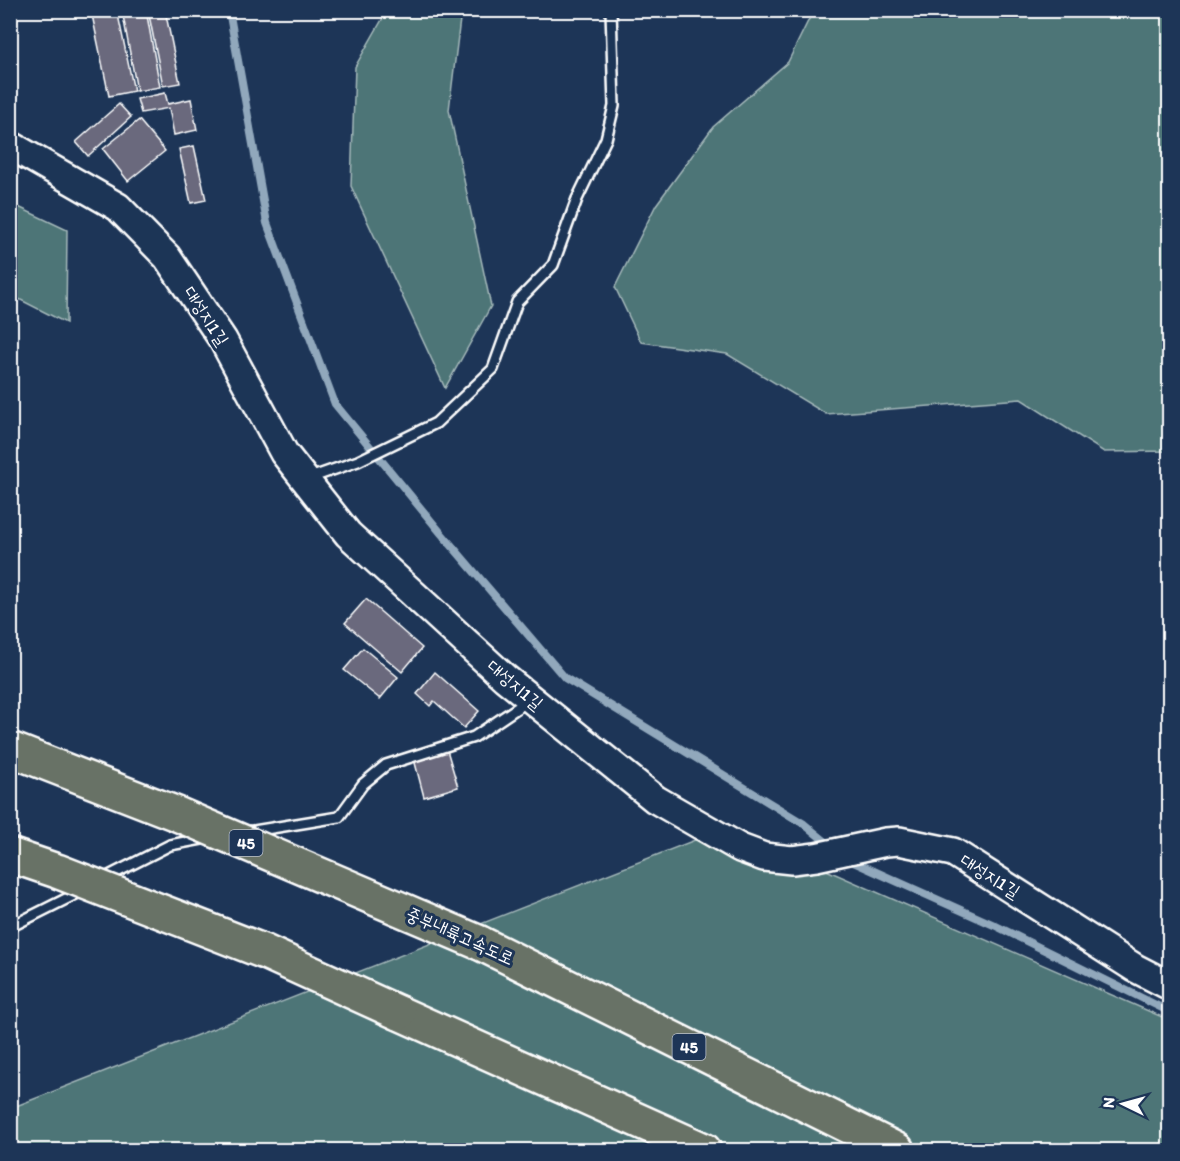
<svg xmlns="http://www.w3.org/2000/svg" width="1180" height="1161" viewBox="0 0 1180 1161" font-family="Itim,'Poor Story',sans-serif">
<rect width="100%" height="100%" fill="#1d3557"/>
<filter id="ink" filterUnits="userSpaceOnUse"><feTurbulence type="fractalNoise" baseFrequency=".0167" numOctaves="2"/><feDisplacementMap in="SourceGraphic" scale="12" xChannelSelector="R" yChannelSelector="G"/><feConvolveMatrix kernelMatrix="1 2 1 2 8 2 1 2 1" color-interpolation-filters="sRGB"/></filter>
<g filter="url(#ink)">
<!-- green -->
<path fill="#4d7477" stroke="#a6babb" stroke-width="1.5" d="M 387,11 L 461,11 L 449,110 L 491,306 L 445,388 L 351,186 L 355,67 Z
M 813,11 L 1169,11 L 1169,451 L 1104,452 L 1021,399 L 826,414 L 727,354 L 641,342 L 615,287 L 656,205 L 713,127 L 788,62 Z
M 10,203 L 67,230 L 66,323 L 11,295 Z
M 728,827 L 1169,1020 L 1169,1150 L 11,1150 L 11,1108 Z"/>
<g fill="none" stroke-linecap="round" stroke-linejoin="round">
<!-- stream -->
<path stroke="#91a8bc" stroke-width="8" d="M 229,10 L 267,223 L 335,404 L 441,533 L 565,678 L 804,824 L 831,846
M 847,859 L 994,925 L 1170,1012"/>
</g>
<!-- building -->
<path fill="#6a697d" stroke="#fff" stroke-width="1.5" d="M 91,10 L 117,10 L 134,91 L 109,96 Z
M 122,10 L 146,10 L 160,87 L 137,91 Z
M 148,10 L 165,10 L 180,83 L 163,86 Z
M 165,93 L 168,104 L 191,99 L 197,130 L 174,135 L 169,108 L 141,113 L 137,99 Z
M 119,104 L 131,117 L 88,156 L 76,142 Z
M 139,120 L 165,151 L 128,181 L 103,149 Z
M 194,146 L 206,200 L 191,203 L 179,149 Z
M 366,599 L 422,648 L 402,672 L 345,623 Z
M 363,648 L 398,677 L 380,699 L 344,670 Z
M 435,672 L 479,711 L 464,728 L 434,701 L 430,706 L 417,694 Z
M 447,750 L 458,787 L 424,797 L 414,759 Z"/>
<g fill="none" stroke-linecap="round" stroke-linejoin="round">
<!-- lane casing -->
<g stroke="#fff" stroke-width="14">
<path id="lane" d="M 307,479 L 358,461 L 436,423 L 493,369 L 517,302 L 553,265 L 577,199 L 606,139 L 614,106 L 611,10
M 247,832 L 339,817 L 363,784 L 386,765 L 474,737 L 529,700
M 101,880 L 170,845 L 207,838
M 10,927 L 84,890"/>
</g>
<!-- secondary casing -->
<g stroke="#fff" stroke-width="32">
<path id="secondary" d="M 10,145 L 118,207 L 167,257 L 223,340 L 284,453 L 348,534 L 505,678 L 655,799 L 740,848 L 764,857 L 792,860 L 816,857 L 886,842 L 899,841 L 953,852 L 1135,968 L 1170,986"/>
</g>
<!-- highway casing -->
<g stroke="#fff" stroke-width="38">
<path id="highway" d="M 480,943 L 897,1150
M 399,1013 L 704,1150"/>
</g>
<!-- lane -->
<use href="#lane" stroke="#1d3557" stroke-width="9"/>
<!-- secondary -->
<use href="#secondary" stroke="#1d3557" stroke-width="27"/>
<!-- highway -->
<use href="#highway" stroke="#687266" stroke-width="33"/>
<!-- highway-bridge casing -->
<g stroke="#fff" stroke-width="38" stroke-linecap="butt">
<path id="highway-bridge" d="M 10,749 L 177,814 L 480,943
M 10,855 L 57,871 L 265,952 L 399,1013"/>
</g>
<!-- highway-bridge -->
<use href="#highway-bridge" stroke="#687266" stroke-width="33"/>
</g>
</g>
<g text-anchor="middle" stroke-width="6" stroke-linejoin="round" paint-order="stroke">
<!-- shield labels -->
<g fill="#1d3557" stroke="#bbc2cd" stroke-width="1.5">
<rect x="229.5" y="830" width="33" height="26" rx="4.5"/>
<rect x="672.5" y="1034" width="33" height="26" rx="4.5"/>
</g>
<g font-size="16" font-weight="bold" fill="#fff">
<text x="246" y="849">45</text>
<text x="689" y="1053">45</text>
</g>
<!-- street labels -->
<g font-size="18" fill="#fff" stroke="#1d3557">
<text transform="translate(206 316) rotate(57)" y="6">대성지1길</text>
<text transform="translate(515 685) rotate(40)" y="6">대성지1길</text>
<text transform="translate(990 876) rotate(32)" y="6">대성지1길</text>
<text transform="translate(460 936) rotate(24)" y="6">중부내륙고속도로</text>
</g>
</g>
<!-- margin -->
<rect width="1180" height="1161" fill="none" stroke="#1d3557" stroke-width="36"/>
<rect x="18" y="18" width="1144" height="1125" fill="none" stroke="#fff" stroke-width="2" filter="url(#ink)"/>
<!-- north arrow -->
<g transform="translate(1123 1104) rotate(275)" stroke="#1d3557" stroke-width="4.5" paint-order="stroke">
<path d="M0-4.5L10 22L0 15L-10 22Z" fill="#ffffff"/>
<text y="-9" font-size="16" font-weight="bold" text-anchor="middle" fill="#ffffff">N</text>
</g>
</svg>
